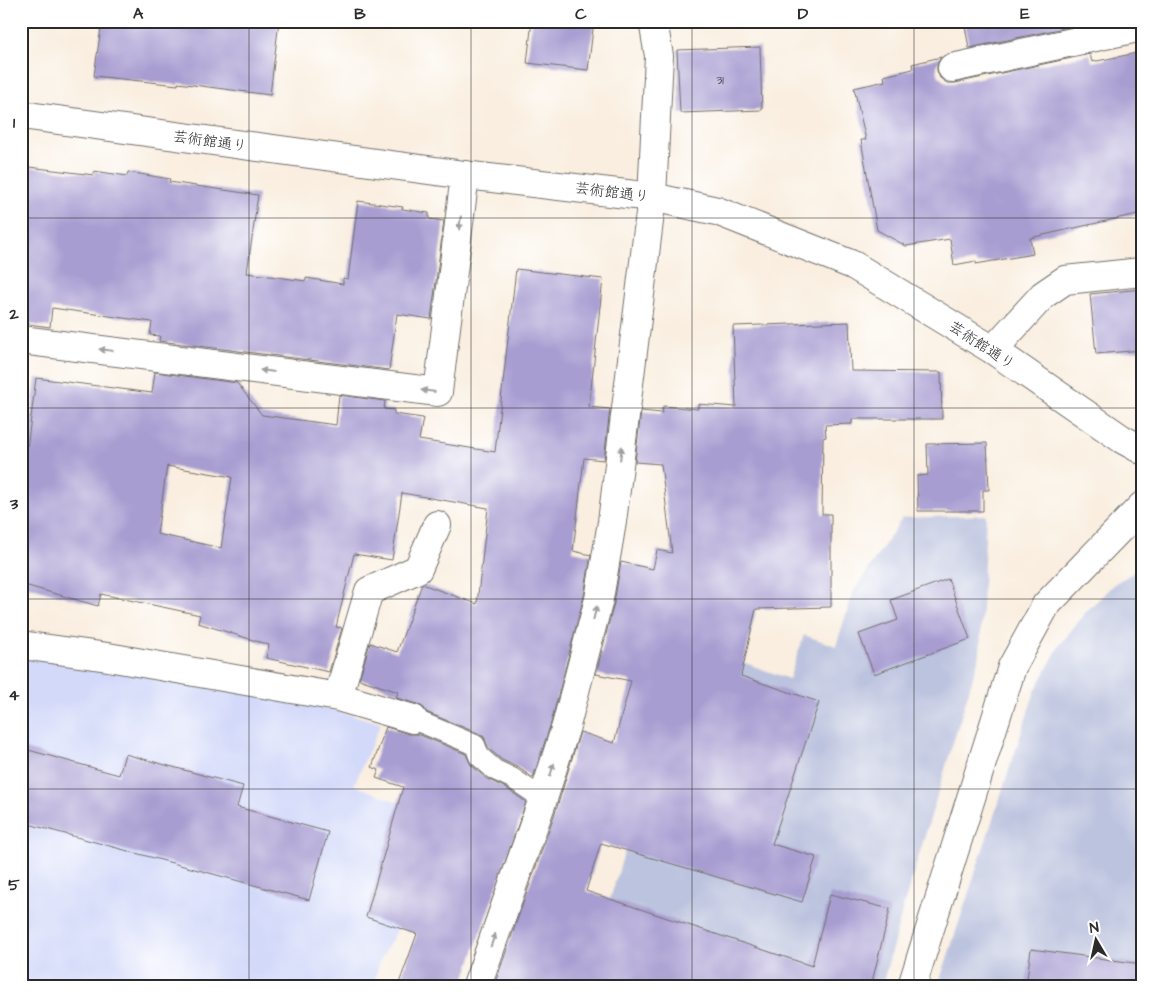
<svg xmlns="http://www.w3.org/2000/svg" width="1163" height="1007" viewBox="0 0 1163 1007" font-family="'Architects Daughter','Klee One',sans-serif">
<rect width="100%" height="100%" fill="#fff"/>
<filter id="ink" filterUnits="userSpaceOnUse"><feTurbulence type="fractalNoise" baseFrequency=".02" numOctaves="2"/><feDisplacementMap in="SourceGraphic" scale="10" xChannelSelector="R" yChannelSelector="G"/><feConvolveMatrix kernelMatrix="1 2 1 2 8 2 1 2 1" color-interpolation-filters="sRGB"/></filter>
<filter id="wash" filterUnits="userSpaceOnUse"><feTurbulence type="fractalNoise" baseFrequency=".0096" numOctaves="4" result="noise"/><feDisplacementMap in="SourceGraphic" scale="20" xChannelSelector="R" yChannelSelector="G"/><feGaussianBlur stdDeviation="1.12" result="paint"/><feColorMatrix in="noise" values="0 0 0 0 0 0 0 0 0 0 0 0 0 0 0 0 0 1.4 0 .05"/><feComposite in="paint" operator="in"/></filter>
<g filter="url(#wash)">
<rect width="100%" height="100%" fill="#f9eedf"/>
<!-- built -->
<path fill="#d3d9f9" d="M 21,656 L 277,694 L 381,723 L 354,785 L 455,825 L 380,961 L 373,986 L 21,986 Z"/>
<!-- industrial -->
<path fill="#bcc3de" d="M 986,515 L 980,654 L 903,908 L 882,986 L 611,986 L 601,929 L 625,850 L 646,854 L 707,649 L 789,679 L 804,635 L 836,646 L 853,593 L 902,518 Z
M 1138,570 L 1142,570 L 1142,986 L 938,986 L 1035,691 L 1059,646 L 1085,613 L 1114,584 Z"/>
<g id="blocks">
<!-- building -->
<path fill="#a79dd1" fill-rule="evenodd" d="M 102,21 L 279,21 L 270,95 L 178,83 L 178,85 L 94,76 Z
M 532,21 L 594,21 L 588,70 L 527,63 Z
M 964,21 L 1083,21 L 1083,24 L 969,48 Z
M 760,47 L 762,110 L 680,113 L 677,50 Z
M 1142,52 L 1142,213 L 1030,238 L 1033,254 L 976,264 L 976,261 L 954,265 L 950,239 L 906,246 L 877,230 L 861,140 L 866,140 L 854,88 L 885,81 L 884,76 L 913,69 L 912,64 L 941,57 L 937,64 L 937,71 L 940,78 L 947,83 L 955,83 L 1090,54 L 1092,62 Z
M 21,166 L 94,175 L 94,171 L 127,176 L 128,172 L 170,179 L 169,182 L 258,195 L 247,273 L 306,281 L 306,278 L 343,284 L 343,278 L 348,279 L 358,201 L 403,207 L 402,209 L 429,213 L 429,219 L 444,221 L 431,319 L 397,314 L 389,370 L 159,341 L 160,336 L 150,335 L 152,322 L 52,308 L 50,327 L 21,323 Z
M 516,269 L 603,279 L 589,407 L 610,409 L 604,460 L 584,458 L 573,551 L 591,555 L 584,596 L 551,723 L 533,778 L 519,768 L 502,760 L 489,749 L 484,737 L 480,734 L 426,712 L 424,708 L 418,704 L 396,698 L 398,692 L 359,679 L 370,643 L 397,652 L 422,584 L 477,604 L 488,508 L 402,493 L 392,560 L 354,554 L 336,627 L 342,628 L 329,672 L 266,658 L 269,645 L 198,623 L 200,615 L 101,594 L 98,606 L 21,584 L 21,496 L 36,378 L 152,393 L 155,372 L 237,383 L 262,415 L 336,425 L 339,395 L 385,401 L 384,409 L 394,410 L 394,414 L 423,418 L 419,440 L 495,452 ZM 167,466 L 232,477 L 221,548 L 157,534 Z
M 1142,289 L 1142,350 L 1096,354 L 1090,294 Z
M 849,322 L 851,371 L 941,372 L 942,419 L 852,419 L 852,424 L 825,425 L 826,437 L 823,438 L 822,514 L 831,514 L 831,607 L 756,609 L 741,676 L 819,702 L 772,844 L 816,857 L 802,902 L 601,843 L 586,891 L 812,966 L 830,894 L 890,909 L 871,986 L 494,986 L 558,804 L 580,732 L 614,743 L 631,681 L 596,674 L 614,603 L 621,562 L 653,569 L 657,550 L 672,553 L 661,464 L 635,462 L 641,411 L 662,413 L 663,406 L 698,409 L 698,404 L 736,407 L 733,326 Z
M 987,443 L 989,490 L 983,490 L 983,511 L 918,511 L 917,476 L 928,475 L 927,444 Z
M 948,579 L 970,639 L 874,674 L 859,634 L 898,620 L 891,600 Z
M 386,727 L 409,734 L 418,734 L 466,754 L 471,765 L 487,779 L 506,788 L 526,802 L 462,986 L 398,986 L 417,934 L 366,917 L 403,787 L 376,778 L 379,770 L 372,767 Z
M 21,748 L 119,775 L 125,754 L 243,786 L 237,807 L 328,832 L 309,900 L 21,822 Z
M 1031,949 L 1142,964 L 1142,986 L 1026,986 Z"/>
</g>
</g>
<g filter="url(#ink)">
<use href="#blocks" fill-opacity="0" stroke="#736f6a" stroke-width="1"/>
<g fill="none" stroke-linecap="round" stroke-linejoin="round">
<!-- lane casing -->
<g stroke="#736f6a" stroke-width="22">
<path id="lane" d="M 413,719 L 475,745 L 479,756 L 495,770 L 512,778 L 543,799"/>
</g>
<!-- street casing -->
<g stroke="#736f6a" stroke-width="30">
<path id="street" d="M 952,68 L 1142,27
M 21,340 L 438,392 L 465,175
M 993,350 L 1043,295 L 1065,280 L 1142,272
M 21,645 L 108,657 L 338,697 L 413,719
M 338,697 L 369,591 L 418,569 L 437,525
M 477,986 L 543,799 L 566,726 L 599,599 L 612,522 L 652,197 L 659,56 L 653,21"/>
</g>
<!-- secondary casing -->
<g stroke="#736f6a" stroke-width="30">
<path id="secondary" d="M 21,115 L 465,175 L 652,197 L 717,211 L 853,265 L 993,350 L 1122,439 L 1142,450
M 912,986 L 1012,667 L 1046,605 L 1142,506"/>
</g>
<!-- lane -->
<use href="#lane" stroke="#fff" stroke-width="20"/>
<!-- street -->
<use href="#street" stroke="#fff" stroke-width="28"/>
<!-- secondary -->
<use href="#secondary" stroke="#fff" stroke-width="28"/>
</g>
<!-- one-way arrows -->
<defs><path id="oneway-solid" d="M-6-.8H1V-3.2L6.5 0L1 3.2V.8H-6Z" transform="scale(1.25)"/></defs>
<g fill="#a0a0a0">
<use href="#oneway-solid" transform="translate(460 223) rotate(97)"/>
<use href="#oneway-solid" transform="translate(106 350) rotate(-173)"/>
<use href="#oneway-solid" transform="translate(267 371) rotate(-173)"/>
<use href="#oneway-solid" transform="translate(428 391) rotate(-173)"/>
<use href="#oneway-solid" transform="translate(621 453) rotate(-83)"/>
<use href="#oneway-solid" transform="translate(595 613) rotate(-76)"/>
<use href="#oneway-solid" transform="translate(552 770) rotate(-73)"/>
<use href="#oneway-solid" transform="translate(493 940) rotate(-70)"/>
</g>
</g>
<!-- grid -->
<path fill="none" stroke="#2b2b2b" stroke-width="1" stroke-opacity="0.55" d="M 249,21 L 249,986M 471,21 L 471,986M 692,21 L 692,986M 914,21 L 914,986M 21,218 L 1142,218M 21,408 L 1142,408M 21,599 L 1142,599M 21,789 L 1142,789"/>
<g text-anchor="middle" stroke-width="4" stroke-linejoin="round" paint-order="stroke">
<!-- number labels -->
<g font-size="12" fill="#4a4854">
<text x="720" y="84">31</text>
</g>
<!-- street labels -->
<g font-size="15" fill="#2b2b2b" stroke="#fff">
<text transform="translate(210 141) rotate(8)" y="5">芸術館通り</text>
<text transform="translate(612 192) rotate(7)" y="5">芸術館通り</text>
<text transform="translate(982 345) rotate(33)" y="5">芸術館通り</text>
</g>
</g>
<!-- margin -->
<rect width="1163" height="1007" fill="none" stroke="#fff" stroke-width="55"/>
<!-- north arrow -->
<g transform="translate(1096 940) rotate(351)" stroke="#ffffff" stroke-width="4" paint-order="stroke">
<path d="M0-4L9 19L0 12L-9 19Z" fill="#2b2b2b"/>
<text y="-8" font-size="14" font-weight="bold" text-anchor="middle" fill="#2b2b2b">N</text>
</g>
<rect x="28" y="28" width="1108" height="952" fill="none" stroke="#2b2b2b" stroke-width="2"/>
<g font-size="16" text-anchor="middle" font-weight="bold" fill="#2b2b2b">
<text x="138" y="19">A</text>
<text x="360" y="19">B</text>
<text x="581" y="19">C</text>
<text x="803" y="19">D</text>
<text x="1025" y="19">E</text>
<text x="14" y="128">1</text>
<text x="14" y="319">2</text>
<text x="14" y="509">3</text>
<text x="14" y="700">4</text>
<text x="14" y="890">5</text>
</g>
</svg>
